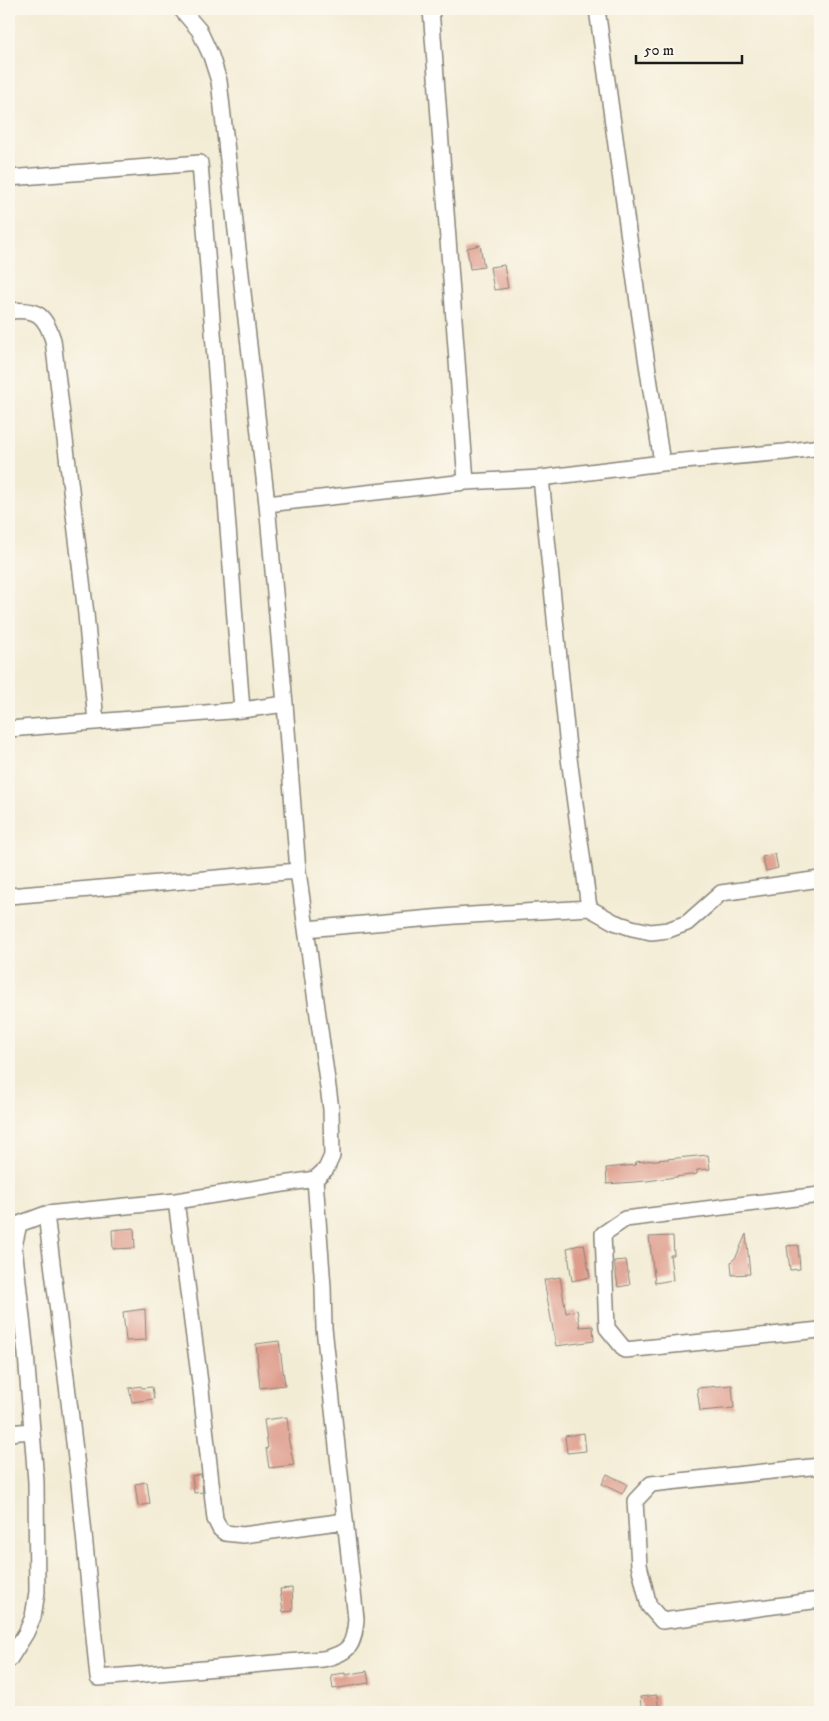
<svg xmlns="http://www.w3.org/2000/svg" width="829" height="1721" viewBox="0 0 829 1721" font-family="'IM FELL DW Pica',serif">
<rect width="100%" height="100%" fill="#fbf7ec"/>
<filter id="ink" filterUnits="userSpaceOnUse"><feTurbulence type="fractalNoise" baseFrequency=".02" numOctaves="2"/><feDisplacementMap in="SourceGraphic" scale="10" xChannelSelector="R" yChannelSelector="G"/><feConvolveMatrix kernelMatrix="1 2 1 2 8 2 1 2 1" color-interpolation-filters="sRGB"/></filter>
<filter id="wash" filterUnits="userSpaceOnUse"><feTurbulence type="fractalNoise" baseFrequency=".0096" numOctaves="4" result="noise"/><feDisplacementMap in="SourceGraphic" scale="20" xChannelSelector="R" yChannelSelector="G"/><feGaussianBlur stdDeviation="1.12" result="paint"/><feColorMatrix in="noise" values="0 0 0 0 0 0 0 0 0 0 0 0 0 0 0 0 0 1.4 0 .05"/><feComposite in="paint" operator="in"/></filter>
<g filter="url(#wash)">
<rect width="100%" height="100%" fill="#f3ecd5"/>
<g id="blocks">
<!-- building -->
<path fill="#de9c8c" d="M 480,245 L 484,267 L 470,269 L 467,248 Z
M 504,265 L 508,288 L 494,290 L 490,267 Z
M 775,854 L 778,868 L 766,871 L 762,857 Z
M 708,1155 L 710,1169 L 697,1170 L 697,1174 L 647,1181 L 607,1184 L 606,1168 L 636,1165 L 635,1162 Z
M 134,1228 L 135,1248 L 113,1249 L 112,1230 Z
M 746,1234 L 750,1274 L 732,1275 L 731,1262 L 736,1257 Z
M 673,1236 L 674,1255 L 670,1255 L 673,1280 L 655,1283 L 649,1237 Z
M 584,1244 L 590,1277 L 572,1281 L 567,1248 Z
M 798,1245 L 800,1269 L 790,1270 L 787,1246 Z
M 626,1260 L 630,1285 L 618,1287 L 614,1261 Z
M 560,1277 L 566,1313 L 577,1310 L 580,1327 L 593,1326 L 594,1341 L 556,1346 L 544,1280 Z
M 145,1309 L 146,1340 L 126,1341 L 123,1312 Z
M 279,1341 L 285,1385 L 260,1388 L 256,1344 Z
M 732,1385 L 734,1408 L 700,1411 L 697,1388 Z
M 141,1386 L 142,1388 L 152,1387 L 154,1399 L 132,1402 L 129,1388 Z
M 287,1417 L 289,1437 L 288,1437 L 294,1465 L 269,1468 L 266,1448 L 268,1448 L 264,1420 Z
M 584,1433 L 586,1451 L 567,1453 L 565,1436 Z
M 201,1474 L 203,1492 L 194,1493 L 192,1476 Z
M 607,1474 L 627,1484 L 622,1494 L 602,1484 Z
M 147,1482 L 150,1504 L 138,1506 L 135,1484 Z
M 292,1588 L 293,1611 L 283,1612 L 280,1589 Z
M 367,1671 L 369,1683 L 333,1689 L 331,1675 L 345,1673 L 345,1675 Z
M 657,1695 L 659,1712 L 642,1712 L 640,1697 Z"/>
</g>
</g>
<g filter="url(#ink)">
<use href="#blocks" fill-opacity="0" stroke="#888478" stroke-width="1"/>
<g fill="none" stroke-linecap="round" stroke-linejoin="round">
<!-- minor casing -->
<g stroke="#888478" stroke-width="18">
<path id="minor" d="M 431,9 L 466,482
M 597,9 L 642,331 L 662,463
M 9,178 L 200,163 L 242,710
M 9,311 C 37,308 45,315 53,340 L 86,614 L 96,722
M 541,478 L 662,463 L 785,452 L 820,447
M 267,504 L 466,482 L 541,478 L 569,758 L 589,908
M 9,729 L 242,710 L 285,704
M 9,896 L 298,871
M 306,929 L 455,916 L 589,908 L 614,922 L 632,928 L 651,932 L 668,930 L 687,923 L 721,893 L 820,879
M 820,1195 L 625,1219 L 603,1234 L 607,1328 L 625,1350 L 820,1330
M 176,1201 L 201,1390 L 215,1519 L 220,1529 L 225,1533 L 243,1535 L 345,1521
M 46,1214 L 79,1483 L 98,1678 L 323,1659 C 350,1653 354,1645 356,1619 L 324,1328 L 323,1287 L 315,1179
M 9,1433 L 31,1431
M 820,1466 L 651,1484 L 635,1501 L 639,1565 L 649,1606 L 662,1621 L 820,1600
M 9,1660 L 26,1633 L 33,1617 L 37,1592 L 36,1482 L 26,1354 L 14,1246 L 19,1224 L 46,1214 L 176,1201 L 315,1179 L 326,1169 L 332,1156 L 331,1109 L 298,871 L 285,704 L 267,504 L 219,81 L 211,56 L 199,30 L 181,9"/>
</g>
<!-- minor -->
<use href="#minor" stroke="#fff" stroke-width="15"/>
</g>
</g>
<!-- margin -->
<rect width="829" height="1721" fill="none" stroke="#fbf7ec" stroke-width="30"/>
<!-- scale -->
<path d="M636 55v8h106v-8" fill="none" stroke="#1c1c1c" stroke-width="2.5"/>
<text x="644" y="55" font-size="15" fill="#1c1c1c" stroke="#fbf7ec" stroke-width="4" paint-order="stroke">50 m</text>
</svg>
